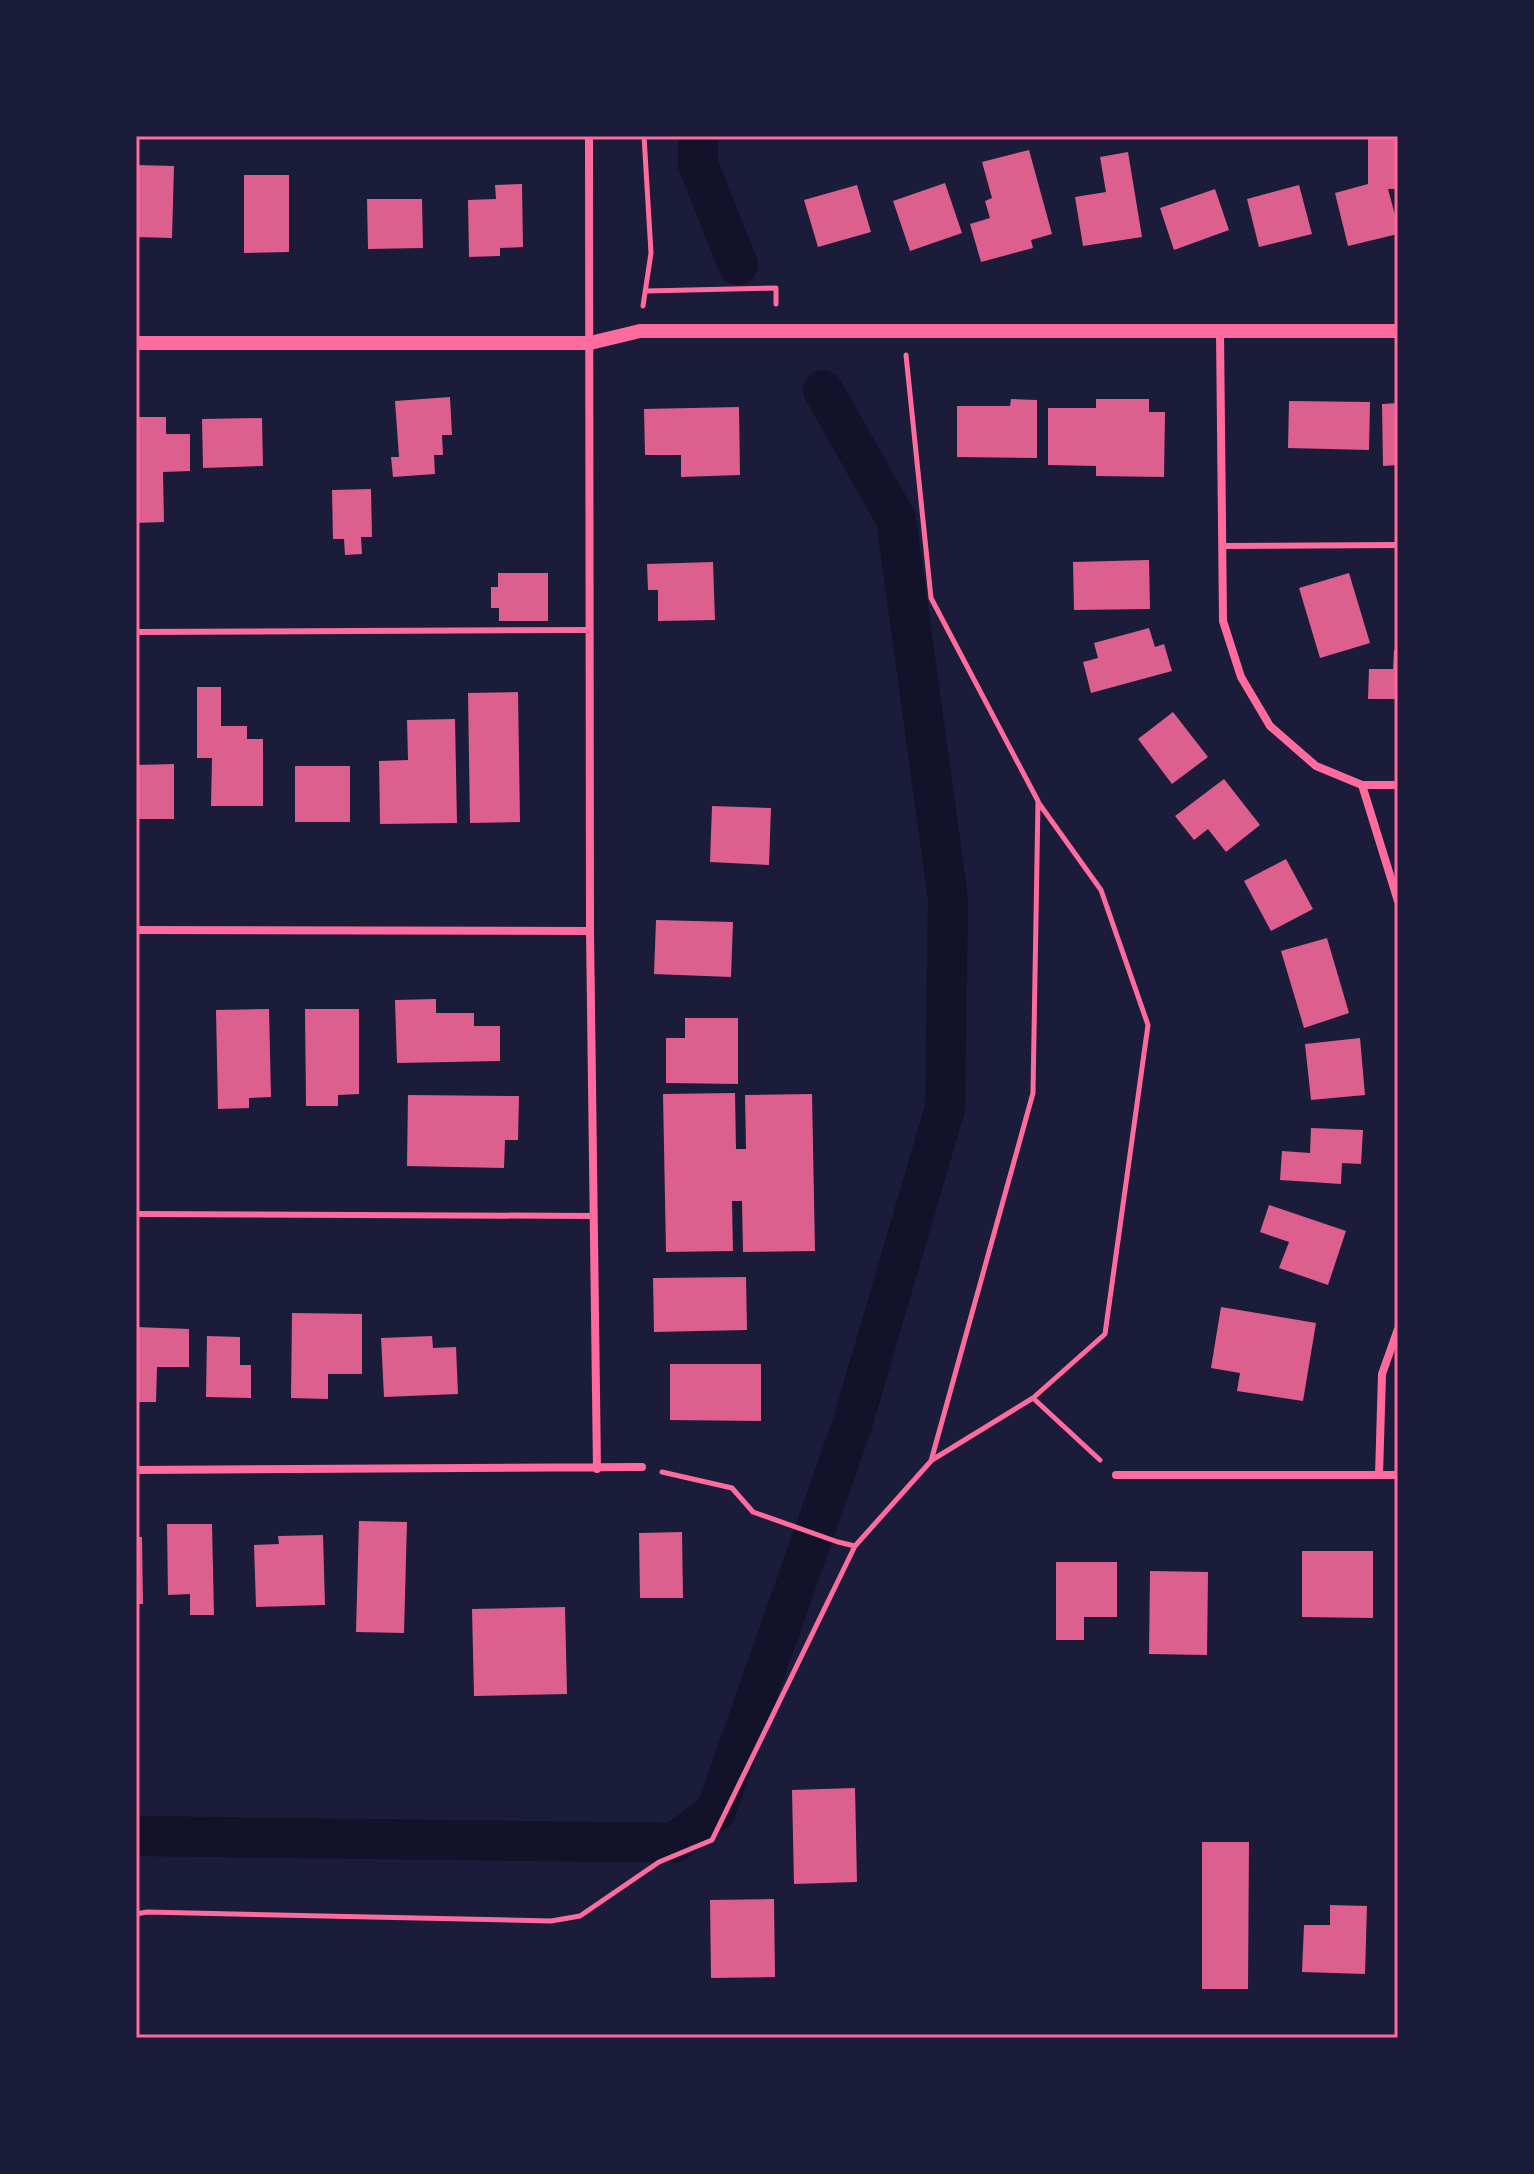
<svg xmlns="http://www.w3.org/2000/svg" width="1534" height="2174" viewBox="0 0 1534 2174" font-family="'Space Grotesk',sans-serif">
<rect width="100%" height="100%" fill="#1b1b3a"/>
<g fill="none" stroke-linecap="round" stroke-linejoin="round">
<!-- canal -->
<path stroke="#12122b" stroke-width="40" d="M 698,136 L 698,164 L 738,265
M 136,1836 L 674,1843 L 716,1811 L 852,1425 L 945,1108 L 948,899 L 896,519 L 823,390"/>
</g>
<!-- building -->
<path fill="#dd5f8e" d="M 1368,136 L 1398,136 L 1398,189 L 1388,189 L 1398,226 L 1398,234 L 1348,246 L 1335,193 L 1368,184 Z
M 1029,150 L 1052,234 L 1031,240 L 1033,248 L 981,262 L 970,224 L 990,218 L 985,201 L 992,198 L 982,162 Z
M 1128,152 L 1142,237 L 1083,246 L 1075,197 L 1106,192 L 1100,157 Z
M 136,165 L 174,166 L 172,238 L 136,237 Z
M 244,175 L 289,175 L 289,252 L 244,253 Z
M 945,183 L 962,233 L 910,251 L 893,201 Z
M 522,184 L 523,247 L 500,248 L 500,256 L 469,257 L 468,200 L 496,199 L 495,185 Z
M 857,185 L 871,232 L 818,247 L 804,200 Z
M 1299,185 L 1312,234 L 1259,247 L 1247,199 Z
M 1215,189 L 1229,230 L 1174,250 L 1160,208 Z
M 367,199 L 422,199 L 423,248 L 368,249 Z
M 450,397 L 452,435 L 442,435 L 443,455 L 434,455 L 435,474 L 393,477 L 391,457 L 399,457 L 395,401 Z
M 1011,399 L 1037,400 L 1037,458 L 957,457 L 957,406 L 1010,406 Z
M 1096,399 L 1149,399 L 1149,412 L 1165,412 L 1164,477 L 1096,476 L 1096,466 L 1048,465 L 1048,408 L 1096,408 Z
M 1289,401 L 1370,402 L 1369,450 L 1288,448 Z
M 1398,403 L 1398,465 L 1383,466 L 1382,404 Z
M 739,407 L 740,475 L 681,477 L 681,455 L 645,455 L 644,409 Z
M 136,417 L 166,417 L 166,434 L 190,434 L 190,471 L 163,472 L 164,522 L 136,523 Z
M 262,418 L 263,466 L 203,468 L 202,419 Z
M 371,489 L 372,537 L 361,537 L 362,554 L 345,555 L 344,539 L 333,539 L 332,490 Z
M 1149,560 L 1150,609 L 1074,610 L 1073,562 Z
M 713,562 L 715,620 L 658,621 L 658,590 L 648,590 L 647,564 Z
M 498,573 L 548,573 L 548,621 L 499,621 L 499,608 L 491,608 L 491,587 L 498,587 Z
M 1349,573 L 1370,643 L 1320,658 L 1299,588 Z
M 1149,628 L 1155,647 L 1164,644 L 1172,671 L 1091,693 L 1083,662 L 1098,658 L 1094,643 Z
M 1394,650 L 1398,650 L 1398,699 L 1368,699 L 1369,669 L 1393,669 Z
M 197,687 L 221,687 L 221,726 L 247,726 L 247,739 L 263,739 L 263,806 L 211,806 L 212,758 L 197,758 Z
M 518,692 L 520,822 L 470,823 L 468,693 Z
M 1173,712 L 1208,757 L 1172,784 L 1138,739 Z
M 455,719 L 457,823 L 380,824 L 379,761 L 408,760 L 407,720 Z
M 174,764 L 174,819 L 136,819 L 136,765 Z
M 295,766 L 350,766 L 350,822 L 295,822 Z
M 1224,779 L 1260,825 L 1226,852 L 1208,829 L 1194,840 L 1175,816 Z
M 712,806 L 771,808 L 769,865 L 710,862 Z
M 1286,859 L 1313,909 L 1271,931 L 1244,881 Z
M 656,920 L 733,922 L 731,977 L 654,974 Z
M 1327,938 L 1349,1013 L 1304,1028 L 1281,951 Z
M 436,999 L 436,1013 L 474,1013 L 474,1026 L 500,1026 L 500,1061 L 397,1063 L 395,1000 Z
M 269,1009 L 271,1097 L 249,1098 L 249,1108 L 218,1109 L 216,1010 Z
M 305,1009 L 359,1009 L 359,1094 L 338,1095 L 338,1106 L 306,1106 Z
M 685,1018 L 738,1018 L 738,1084 L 666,1083 L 666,1038 L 685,1038 Z
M 1360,1038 L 1365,1095 L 1311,1100 L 1305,1044 Z
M 735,1093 L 736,1149 L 746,1149 L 745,1095 L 812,1094 L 815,1251 L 743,1252 L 742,1201 L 732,1201 L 733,1251 L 666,1252 L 663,1094 Z
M 408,1095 L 519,1096 L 518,1140 L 505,1140 L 504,1168 L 407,1166 Z
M 1311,1128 L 1363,1130 L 1361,1164 L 1342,1163 L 1341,1184 L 1280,1180 L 1282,1151 L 1310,1153 Z
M 1269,1205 L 1346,1231 L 1328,1285 L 1279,1268 L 1289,1242 L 1260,1232 Z
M 746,1277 L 747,1330 L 654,1332 L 653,1278 Z
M 1221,1307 L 1316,1323 L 1303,1401 L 1237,1391 L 1240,1373 L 1211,1368 Z
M 292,1313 L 362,1314 L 362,1374 L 328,1374 L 328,1399 L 291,1398 Z
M 136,1327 L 189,1329 L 189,1367 L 157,1367 L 156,1402 L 136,1402 Z
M 207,1336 L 240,1337 L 240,1365 L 251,1365 L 251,1398 L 206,1397 Z
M 432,1336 L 433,1348 L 456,1347 L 458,1394 L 384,1397 L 381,1338 Z
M 670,1364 L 761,1364 L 761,1421 L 670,1420 Z
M 359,1521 L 407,1522 L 404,1633 L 356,1632 Z
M 167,1524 L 212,1524 L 214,1615 L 190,1615 L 190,1594 L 168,1595 Z
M 682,1532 L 683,1598 L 640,1598 L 639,1533 Z
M 323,1535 L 325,1605 L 256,1607 L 254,1545 L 279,1544 L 278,1536 Z
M 136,1537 L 142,1537 L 143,1604 L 136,1604 Z
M 1302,1551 L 1373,1551 L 1373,1618 L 1302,1617 Z
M 1056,1562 L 1117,1562 L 1117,1617 L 1084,1617 L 1084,1640 L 1056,1640 Z
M 1150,1571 L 1208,1572 L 1207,1655 L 1149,1654 Z
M 565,1607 L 567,1694 L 474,1696 L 472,1609 Z
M 855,1788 L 857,1882 L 794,1884 L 792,1790 Z
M 1202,1842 L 1249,1842 L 1248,1989 L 1202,1989 Z
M 774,1899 L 775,1977 L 711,1978 L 710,1900 Z
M 1330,1905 L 1367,1906 L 1365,1974 L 1302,1972 L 1304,1925 L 1330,1925 Z"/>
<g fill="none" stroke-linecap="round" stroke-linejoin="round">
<!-- path -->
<path stroke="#ff6b9d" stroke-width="5" d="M 646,291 L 776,288 L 776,304
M 643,306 L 651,253 L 644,136
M 1033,1398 L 1100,1460
M 932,1460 L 1033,1398 L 1105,1334 L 1148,1025 L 1101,890 L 1038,802
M 662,1472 L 732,1488 L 753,1512 L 838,1542 L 855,1546
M 136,1914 L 147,1912 L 551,1921 L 580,1916 L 659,1862 L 712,1840 L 855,1546 L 931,1461 L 1033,1093 L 1038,801 L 931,598 L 906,355"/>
<!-- service -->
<path stroke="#ff6b9d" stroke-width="6" d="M 1222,546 L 1398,545
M 136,632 L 590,630
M 136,1214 L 594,1216"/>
<!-- minor -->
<path stroke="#ff6b9d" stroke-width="8" d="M 589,136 L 590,931 L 597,1469
M 1220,332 L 1223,621 L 1241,677 L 1270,726 L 1316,766 L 1362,785 L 1398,901
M 1362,785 L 1398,785
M 136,930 L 590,931
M 136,1470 L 642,1467
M 1116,1475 L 1398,1475
M 1379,1475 L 1382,1374 L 1398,1329"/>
<!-- tertiary -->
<path stroke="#ff6b9d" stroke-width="14" d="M 136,343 L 590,343 L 640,331 L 1398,331"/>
</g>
<!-- border -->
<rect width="1534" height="2174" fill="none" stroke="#1b1b3a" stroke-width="276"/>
<rect x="138" y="138" width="1258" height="1898" fill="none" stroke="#ff6b9d" stroke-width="3"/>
</svg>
